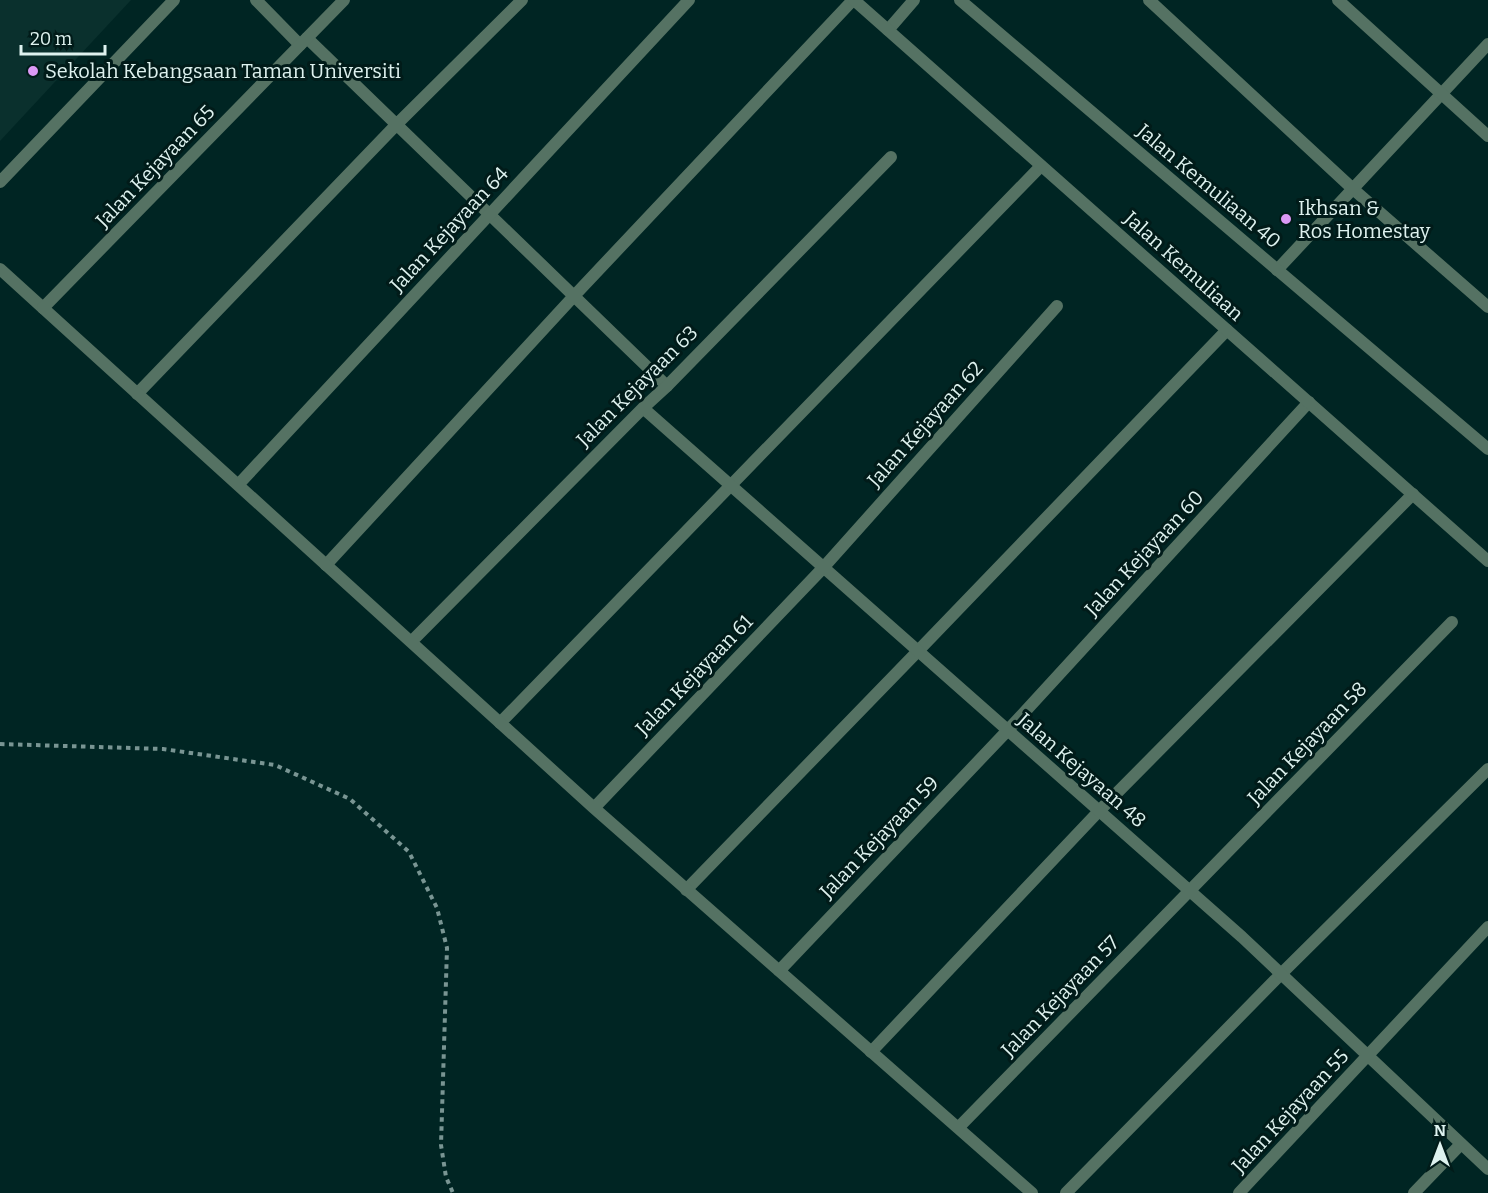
<svg xmlns="http://www.w3.org/2000/svg" width="1488" height="1193" viewBox="0 0 1488 1193" font-family="Bitter,serif">
<rect width="100%" height="100%" fill="#002523"/>
<!-- built -->
<path fill="#0a302d" d="M 0,0 L 131,0 L 0,141 Z"/>
<g fill="none" stroke-linecap="round" stroke-linejoin="round">
<!-- path -->
<path stroke="#799593" stroke-width="4" stroke-dasharray="4.5 4.5" stroke-linecap="butt" d="M 0,744 L 163,749 L 275,765 L 350,799 L 409,852 L 437,908 L 447,948 L 441,1145 L 446,1177 L 453,1193"/>
<!-- service -->
<path stroke="#557263" stroke-width="12" d="M 256,0 L 300,45
M 1149,0 L 1353,189 L 1488,307
M 307,38 L 667,386
M 0,182 L 174,0
M 0,269 L 43,308
M 1277,270 L 1488,44
M 137,394 L 397,124 L 522,0
M 326,565 L 574,296 L 853,0
M 500,723 L 1041,166
M 686,890 L 918,651 L 1227,330
M 871,1052 L 1099,811 L 1413,494
M 1066,1193 L 1281,974 L 1488,769
M 1414,1193 L 1461,1144"/>
<!-- minor -->
<path stroke="#557263" stroke-width="12" d="M 344,0 L 43,308 L 594,808 L 1032,1193
M 960,0 L 1488,449
M 1338,0 L 1488,136
M 888,30 L 914,0
M 643,408 L 1242,937 L 1488,1169
M 238,485 L 689,0
M 411,642 L 643,408 L 667,386 L 891,157
M 594,808 L 823,568 L 1057,306
M 779,971 L 1008,730 L 1309,402
M 958,1128 L 1452,622
M 1239,1193 L 1488,927"/>
<!-- tertiary -->
<path stroke="#557263" stroke-width="12" d="M 854,0 L 1488,561"/>
</g>
<!-- markers -->
<g fill="#db99f5" stroke="#011b19" stroke-width="2">
<circle cx="33" cy="71" r="6"/>
<circle cx="1286" cy="219" r="6"/>
</g>
<g text-anchor="middle" stroke-width="6" stroke-linejoin="round" paint-order="stroke">
<!-- poi labels -->
<g font-size="20" fill="#def2ef" stroke="#011b19" text-anchor="start">
<text x="45" y="78">Sekolah Kebangsaan Taman Universiti</text>
<text x="1298" y="215">Ikhsan &amp;<tspan x="1298" dy="23">Ros Homestay</tspan></text>
</g>
<!-- street labels -->
<g font-size="20" fill="#def2ef" stroke="#011b19">
<text transform="translate(155 166) rotate(-46)" y="7">Jalan Kejayaan 65</text>
<text transform="translate(1209 186) rotate(40)" y="7">Jalan Kemuliaan 40</text>
<text transform="translate(449 229) rotate(-47)" y="7">Jalan Kejayaan 64</text>
<text transform="translate(1184 266) rotate(42)" y="7">Jalan Kemuliaan</text>
<text transform="translate(637 386) rotate(-45)" y="7">Jalan Kejayaan 63</text>
<text transform="translate(925 424) rotate(-48)" y="7">Jalan Kejayaan 62</text>
<text transform="translate(1144 553) rotate(-47)" y="7">Jalan Kejayaan 60</text>
<text transform="translate(694 675) rotate(-46)" y="7">Jalan Kejayaan 61</text>
<text transform="translate(1307 743) rotate(-46)" y="7">Jalan Kejayaan 58</text>
<text transform="translate(1082 770) rotate(41)" y="7">Jalan Kejayaan 48</text>
<text transform="translate(879 837) rotate(-46)" y="7">Jalan Kejayaan 59</text>
<text transform="translate(1060 996) rotate(-46)" y="7">Jalan Kejayaan 57</text>
<text transform="translate(1290 1111) rotate(-47)" y="7">Jalan Kejayaan 55</text>
</g>
</g>
<!-- north arrow -->
<g transform="translate(1440 1145)" stroke="#011b19" stroke-width="4.5" paint-order="stroke">
<path d="M0-4.5L10 22L0 15L-10 22Z" fill="#def2ef"/>
<text y="-9" font-size="16" font-weight="bold" text-anchor="middle" fill="#def2ef">N</text>
</g>
<!-- scale -->
<path d="M21 45v9h84v-9" fill="none" stroke="#def2ef" stroke-width="3"/>
<text x="30" y="45" font-size="18" fill="#def2ef" stroke="#011b19" stroke-width="4.5" paint-order="stroke">20 m</text>
</svg>
